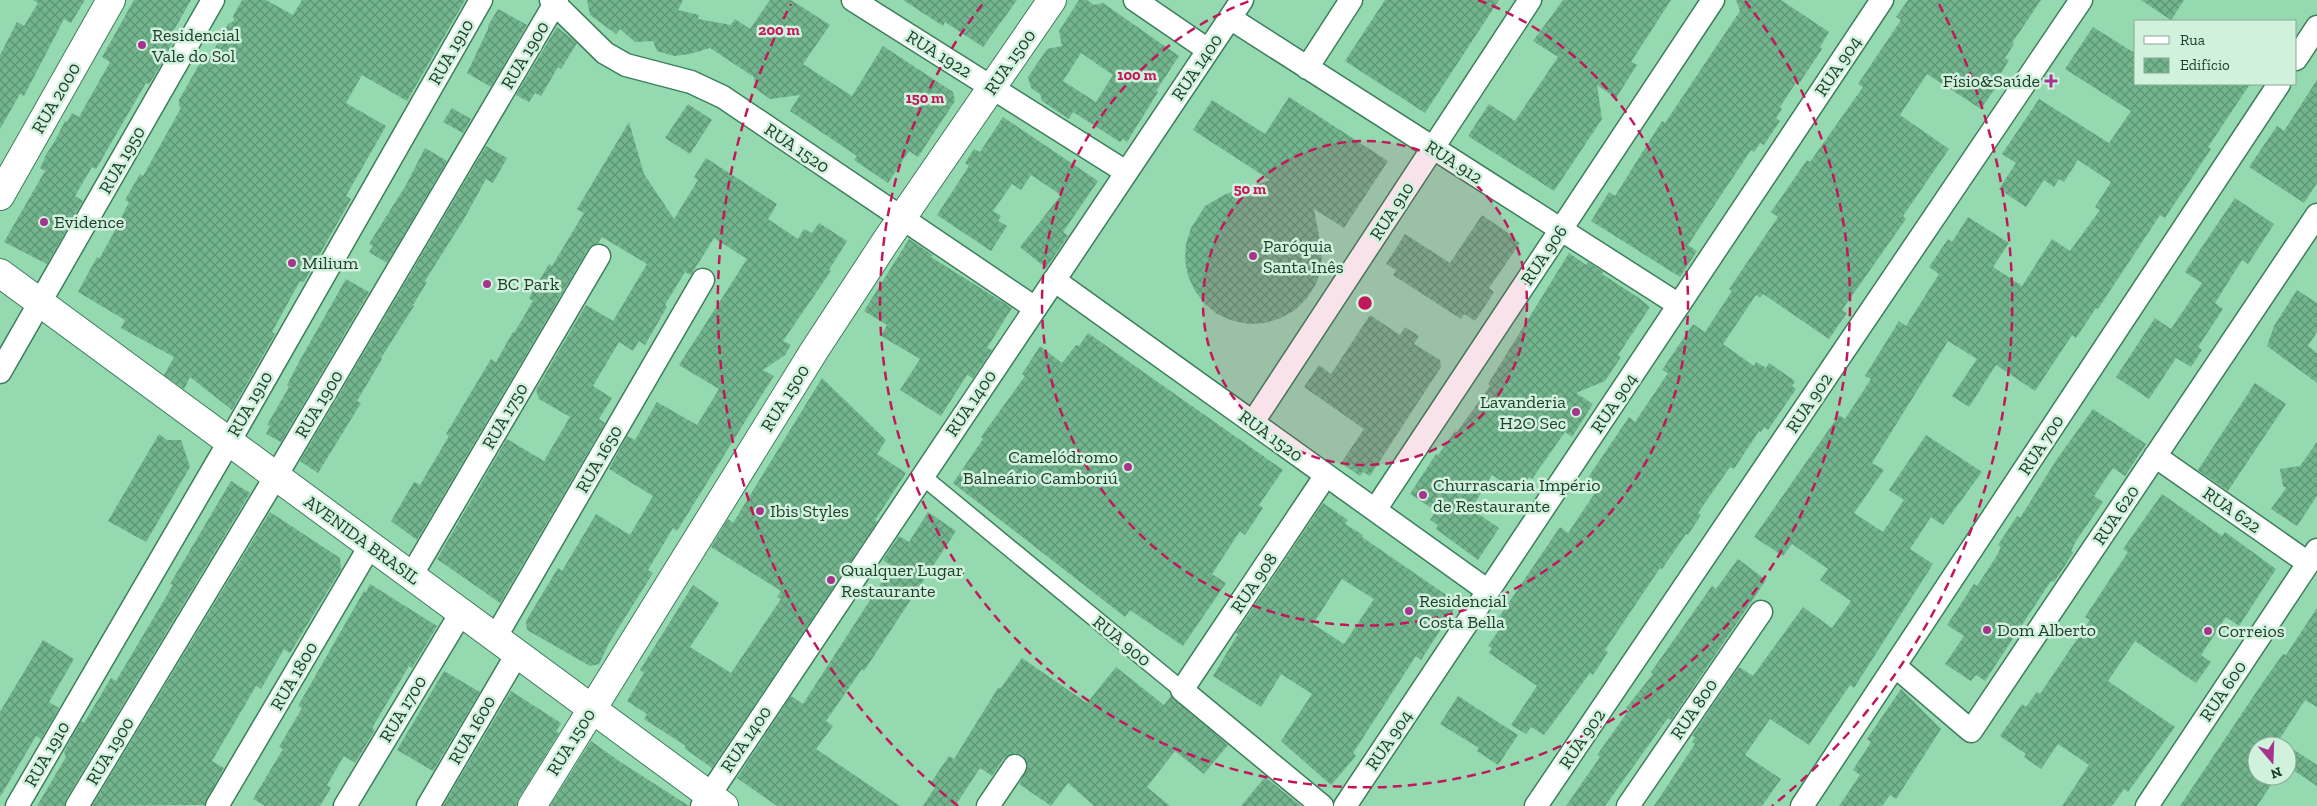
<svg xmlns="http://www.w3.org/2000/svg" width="2317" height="806" viewBox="0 0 2317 806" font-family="'Zilla Slab',serif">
<defs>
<pattern id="building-cross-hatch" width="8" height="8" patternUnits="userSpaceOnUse" patternTransform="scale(1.25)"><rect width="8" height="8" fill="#72b58e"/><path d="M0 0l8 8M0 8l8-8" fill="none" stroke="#5d9474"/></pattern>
</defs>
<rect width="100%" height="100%" fill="#95d9b0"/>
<!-- building -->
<path fill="url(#building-cross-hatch)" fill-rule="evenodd" d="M 33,0 L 85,0 L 71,23 L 64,19 L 24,96 L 20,94 L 0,129 L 0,55 L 17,22 L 24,26 L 38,3 Z
M 134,0 L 191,0 L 173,32 L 177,35 L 159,68 L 149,84 L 146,83 L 96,169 L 92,167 L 75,196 L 83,201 L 47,264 L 4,242 L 45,171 L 40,168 L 45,158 L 44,158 L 56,139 L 65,121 L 67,122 L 72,113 L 79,117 L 110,62 L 102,57 Z
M 242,0 L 266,0 L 293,15 L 302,0 L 465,0 L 407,101 L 362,75 L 346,103 L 386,126 L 346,196 L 351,199 L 304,282 L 300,281 L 272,332 L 275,334 L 232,410 L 190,377 L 184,389 L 164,375 L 174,357 L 121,328 L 125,320 L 78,292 L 97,257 L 99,259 L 112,236 L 129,202 L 125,200 L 140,174 L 143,176 L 181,108 L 179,106 L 179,100 L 205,54 L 210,57 L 228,24 L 234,21 L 233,16 Z
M 587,0 L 683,0 L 678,10 L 699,15 L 698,19 L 731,25 L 735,19 L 750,29 L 770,0 L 791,0 L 830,25 L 803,64 L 852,96 L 883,46 L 953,92 L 955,101 L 918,157 L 909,151 L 888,183 L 854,160 L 857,156 L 790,111 L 800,95 L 770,99 L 756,89 L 754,77 L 710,48 L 690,54 L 674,56 L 657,51 L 653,41 L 635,42 L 620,29 L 616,34 L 590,15 Z
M 903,0 L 1017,0 L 983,47 L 945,22 L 943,26 Z
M 1079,0 L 1087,0 L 1094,5 L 1103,3 L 1179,56 L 1156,91 L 1158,92 L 1127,142 L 1123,139 L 1120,142 L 1073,112 L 1069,119 L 1042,101 L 1040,94 L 1031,88 L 1028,77 L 1047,49 L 1062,46 L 1059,31 ZM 1081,53 L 1113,75 L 1096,102 L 1063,81 Z
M 1385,0 L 1499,0 L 1425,113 L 1345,61 Z
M 1563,0 L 1671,0 L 1631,62 L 1637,65 L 1616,98 L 1597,85 L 1602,119 L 1554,191 L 1468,136 L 1489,104 L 1515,121 L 1558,57 L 1533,41 Z
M 1736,0 L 1781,0 L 1829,32 L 1820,47 L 1822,49 L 1800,82 L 1797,81 L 1780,107 L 1782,109 L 1776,118 L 1780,121 L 1764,145 L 1760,143 L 1754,152 L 1751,150 L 1688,245 L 1697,251 L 1680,277 L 1591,221 L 1609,192 L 1615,196 L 1662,121 L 1665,123 L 1740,11 Z
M 1908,0 L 2041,0 L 2012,43 L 2014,44 L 2005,58 L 2009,60 L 2000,75 L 2003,77 L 1981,109 L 1927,74 L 1900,115 L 1949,149 L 1903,216 L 1906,219 L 1842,310 L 1847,313 L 1829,339 L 1763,294 L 1760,298 L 1756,295 L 1723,344 L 1754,366 L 1756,362 L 1766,368 L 1769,363 L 1795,381 L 1792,386 L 1796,389 L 1768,430 L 1764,427 L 1761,432 L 1759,431 L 1734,469 L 1730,467 L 1698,513 L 1701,515 L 1688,535 L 1686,534 L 1662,569 L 1660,568 L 1605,650 L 1608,652 L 1593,675 L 1590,673 L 1544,735 L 1531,727 L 1526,734 L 1511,725 L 1537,686 L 1489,653 L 1492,648 L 1488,646 L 1505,621 L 1499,617 L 1560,527 L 1568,533 L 1597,490 L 1585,482 L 1629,417 L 1635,422 L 1668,373 L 1662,370 L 1693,324 L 1705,332 L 1732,291 L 1729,289 L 1778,217 L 1771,212 L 1807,160 L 1810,162 L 1863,87 L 1858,84 L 1901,20 L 1896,17 Z
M 2141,0 L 2184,0 L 2171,20 Z
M 498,9 L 527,25 L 491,87 L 467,73 L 488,29 L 488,26 Z
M 557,27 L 577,43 L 561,69 L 558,67 L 541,96 L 535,93 L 529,102 L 516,95 Z
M 2093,27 L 2136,54 L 2136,84 L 2250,84 L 2208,147 L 2211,149 L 2165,218 L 2160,215 L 2098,309 L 2096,308 L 2076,338 L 2072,335 L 2035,391 L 1996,365 L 1969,407 L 1952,396 L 1977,359 L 1948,341 L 1872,463 L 1884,470 L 1854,513 L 1883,532 L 1904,500 L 1889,490 L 1926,435 L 1982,472 L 1943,525 L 1931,517 L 1910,549 L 1933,564 L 1854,688 L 1850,685 L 1809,745 L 1770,719 L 1745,755 L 1781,779 L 1762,806 L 1654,806 L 1695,744 L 1692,742 L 1695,737 L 1692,736 L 1739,667 L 1753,676 L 1803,607 L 1832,628 L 1851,601 L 1820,580 L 1828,569 L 1792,544 L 1783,556 L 1754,537 L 1839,415 L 1845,419 L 1871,379 L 1865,376 L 1899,321 L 1906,326 L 1939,274 L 1929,267 L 1948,239 L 1952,242 L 1968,217 L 2009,243 L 1993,267 L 2022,286 L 2052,239 L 2070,251 L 2100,210 L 2095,207 L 2111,182 L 2078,160 L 2064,182 L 2059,179 L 2054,187 L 2044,180 L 2026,207 L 1999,189 L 2016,163 L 2002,154 L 2039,99 L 2109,143 L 2131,111 L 2065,69 Z
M 2317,80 L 2317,183 L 2304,203 L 2249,167 L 2277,126 L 2284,131 Z
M 1289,97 L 1388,161 L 1344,228 L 1314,209 L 1322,252 L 1321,269 L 1316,284 L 1307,298 L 1295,310 L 1281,318 L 1265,323 L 1249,324 L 1233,321 L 1217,314 L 1205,304 L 1195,291 L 1188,276 L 1185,260 L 1186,244 L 1191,228 L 1205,206 L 1226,194 L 1270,180 L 1193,130 L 1212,100 L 1265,134 Z
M 688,104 L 712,120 L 690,154 L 665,138 Z
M 452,108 L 471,119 L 463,133 L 443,122 Z
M 1003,117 L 1098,181 L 1063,232 L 1068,236 L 1046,268 L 1020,247 L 1061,195 L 1031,175 L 1021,190 L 1012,184 L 993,211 L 1001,216 L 998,221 L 1007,226 L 991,251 L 937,215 L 969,166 L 965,163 L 974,149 L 980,152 Z
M 629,122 L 644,174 L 674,219 L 698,180 L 694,177 L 706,158 L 777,204 L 768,219 L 798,239 L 804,229 L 812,233 L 819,223 L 847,241 L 829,270 L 831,271 L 783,341 L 791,345 L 785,355 L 763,370 L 774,376 L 756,404 L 677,531 L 673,528 L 648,570 L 653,573 L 609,643 L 599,664 L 590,666 L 527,630 L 526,621 L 558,568 L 562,571 L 596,514 L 630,535 L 653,496 L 609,469 L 627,436 L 635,440 L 657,402 L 697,425 L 719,389 L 679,365 L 747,259 L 714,238 L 691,275 L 685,272 L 665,305 L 667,307 L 645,345 L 639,341 L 633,351 L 619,342 L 593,386 L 612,398 L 599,419 L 605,423 L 500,603 L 437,559 L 507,439 L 544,461 L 570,417 L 539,399 L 536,390 L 586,305 L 613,321 L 647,264 L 602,237 L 598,243 L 588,249 L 417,540 L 391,521 L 414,482 L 420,485 L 449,436 L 446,434 L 491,359 L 496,362 L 513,332 L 514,333 L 533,301 L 529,298 L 549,264 L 552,266 L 584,213 L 577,209 Z
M 486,146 L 507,158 L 493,183 L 486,179 L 464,219 L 425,281 L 427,282 L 413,305 L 414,306 L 381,358 L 382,359 L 357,401 L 361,403 L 318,473 L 300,461 Z
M 425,148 L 447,161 L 387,263 L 369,252 L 373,246 L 369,244 L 406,185 Z
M 2235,198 L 2274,224 L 2248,264 L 2242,260 L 2215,303 L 2223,309 L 2198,347 L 2202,350 L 2191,367 L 2176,358 L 2149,399 L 2116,377 L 2155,318 L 2171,329 L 2202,283 L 2185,272 Z
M 1482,215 L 1514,237 L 1513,238 L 1520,243 L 1489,288 L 1494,292 L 1475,321 L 1464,314 L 1461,319 L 1393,275 L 1396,270 L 1386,264 L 1405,234 L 1450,263 Z
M 909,239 L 933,255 L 931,257 L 1012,308 L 987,348 L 992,350 L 973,378 L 967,375 L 941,416 L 900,390 L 920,359 L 881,336 L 887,325 L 864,311 Z
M 1569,253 L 1586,265 L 1588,262 L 1603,272 L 1602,274 L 1639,298 L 1650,307 L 1618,355 L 1621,357 L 1605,381 L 1576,393 L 1593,404 L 1572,437 L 1565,432 L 1532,479 L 1529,477 L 1519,493 L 1492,475 L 1471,509 L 1499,528 L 1478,560 L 1436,529 L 1438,525 L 1430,520 L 1436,511 L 1410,494 L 1436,454 L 1438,455 L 1455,431 L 1457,432 L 1490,386 L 1488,384 Z
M 346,279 L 369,292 L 281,442 L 266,434 L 270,426 L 267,425 L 289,387 L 287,385 L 300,360 Z
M 2297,290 L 2317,303 L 2317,332 L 2308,346 L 2317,353 L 2317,383 L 2267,346 L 2274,326 Z
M 1370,315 L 1400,335 L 1405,327 L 1419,336 L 1414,344 L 1440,360 L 1441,367 L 1370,476 L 1363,472 L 1360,476 L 1341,463 L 1364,429 L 1304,387 L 1319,365 L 1331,374 Z
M 1088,333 L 1283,470 L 1259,505 L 1263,508 L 1245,535 L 1240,531 L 1212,574 L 1226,583 L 1183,646 L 1130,610 L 1125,617 L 953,483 L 983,439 L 981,437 L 1025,376 L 1022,374 L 1040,346 L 1062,363 L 1076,345 L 1079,346 Z
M 822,378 L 886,440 L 877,454 L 906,473 L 875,520 L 877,522 L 712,768 L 684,748 L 686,746 L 644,719 L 647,714 L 627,701 L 644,673 L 640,670 L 693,585 L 719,603 L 690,647 L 731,673 L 781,599 L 777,597 L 781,591 L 711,547 L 728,519 L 733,523 Z
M 2255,383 L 2286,404 L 2228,491 L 2198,470 Z
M 2093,409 L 2146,444 L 2125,476 L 2113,468 L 2094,496 L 2103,502 L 2076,541 L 2071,551 L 2073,553 L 2054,582 L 2051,581 L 1985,681 L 1976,675 L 1971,681 L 1945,664 L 1964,636 L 1947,625 L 1974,584 L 1977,586 L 1996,557 L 2001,547 L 1998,545 L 2017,516 L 2020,518 L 2057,459 Z
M 159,434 L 167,440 L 181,440 L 190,467 L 146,542 L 108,521 Z
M 2317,442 L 2317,496 L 2297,526 L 2271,509 L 2286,488 L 2283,486 L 2280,469 L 2300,466 Z
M 231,481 L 250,493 L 66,799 L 64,806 L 37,806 L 66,757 L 64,752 L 81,721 L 84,723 L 111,678 L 116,681 L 173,585 L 170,584 Z
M 2162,494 L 2222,536 L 2225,532 L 2276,569 L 2239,626 L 2226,617 L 2201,655 L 2211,662 L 2196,683 L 2135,641 L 2108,681 L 2175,727 L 2128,792 L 2124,789 L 2112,806 L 2062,806 L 2089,765 L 2058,744 L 2041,769 L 2024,757 L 2026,754 L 2000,736 L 2022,704 L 2026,707 L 2037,692 L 2040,694 L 2090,620 L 2085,617 L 2128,552 L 2123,549 Z
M 1323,503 L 1348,520 L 1345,524 L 1363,535 L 1362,537 L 1458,603 L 1421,660 L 1416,656 L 1353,753 L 1356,756 L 1331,785 L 1281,741 L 1312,694 L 1281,674 L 1261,707 L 1213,676 L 1238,634 L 1236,633 ZM 1342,579 L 1374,599 L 1344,644 L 1313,624 Z
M 270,512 L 340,558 L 341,569 L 290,653 L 284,649 L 261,689 L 256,686 L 212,761 L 224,768 L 204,805 L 92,806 Z
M 928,512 L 956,531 L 864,671 L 862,669 L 826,721 L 833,726 L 816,749 L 900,806 L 777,806 L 737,778 L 791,696 L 803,704 L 892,566 L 883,560 L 899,536 L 909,542 Z
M 1738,559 L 1766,580 L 1671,720 L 1668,718 L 1605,806 L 1566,806 L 1600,757 L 1597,755 L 1629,710 L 1626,708 L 1653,674 L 1651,672 L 1712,586 L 1716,589 Z
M 370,584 L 437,626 L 412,668 L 409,666 L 372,728 L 375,730 L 355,763 L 344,756 L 327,785 L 331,788 L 320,806 L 265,806 L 253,799 L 283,749 L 279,747 L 302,708 L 298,706 L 364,591 L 366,592 Z
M 2317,608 L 2317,707 L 2305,700 L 2279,740 L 2317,765 L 2317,786 L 2287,766 L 2287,746 L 2257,746 L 2257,776 L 2277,776 L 2257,806 L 2180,806 L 2263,682 L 2283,654 L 2286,655 Z
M 43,640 L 74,659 L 49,702 L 59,708 L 41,739 L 36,736 L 0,797 L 0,712 Z
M 1022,658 L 1087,703 L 1116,667 L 1164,705 L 1171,696 L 1228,745 L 1204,774 L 1175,751 L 1147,787 L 1170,806 L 1094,806 L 1068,783 L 1051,806 L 1019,784 L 1028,766 L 1023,755 L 1015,753 L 1004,758 L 992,776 L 980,768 L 955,806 L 923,806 L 935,787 L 930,784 L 949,756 L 954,759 L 998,688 L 1000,689 Z
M 444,671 L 480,692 L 433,771 L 397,750 Z
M 1901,689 L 1941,729 L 1896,799 L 1890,795 L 1882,806 L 1839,806 L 1860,775 L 1853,770 L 1871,742 L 1867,739 Z
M 511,691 L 561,723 L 556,732 L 559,733 L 519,798 L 516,806 L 443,806 Z
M 1458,696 L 1518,735 L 1498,765 L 1477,751 L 1479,748 L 1440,724 Z
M 591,741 L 619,761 L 689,806 L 550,806 Z
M 1265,777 L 1301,806 L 1241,806 Z"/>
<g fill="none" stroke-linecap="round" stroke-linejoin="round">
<!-- pedestrian casing -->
<g stroke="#3c7f5b" stroke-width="19">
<path id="pedestrian" d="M 922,476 L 1182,690"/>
</g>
<!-- minor casing -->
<g stroke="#3c7f5b" stroke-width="25">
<path id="minor" d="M 551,0 L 605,53 L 626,65 L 691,82 L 723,97 L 1035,308
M 853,0 L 1126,172
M 1135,0 L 1208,50
M 1230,18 L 1679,305
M 2296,59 L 2317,27
M 1307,68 L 1351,0
M 1054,280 L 1488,591
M 0,372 L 213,0
M 1253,422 L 1530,0
M 2155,456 L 2308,563
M 1375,510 L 1713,0
M 411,576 L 599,256
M 495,638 L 703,280
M 1895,666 L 1971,731 L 2317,215
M 17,806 L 229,442 L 481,0
M 77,806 L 276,476 L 557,0
M 217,806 L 370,546
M 345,806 L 461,613
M 428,806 L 517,654
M 702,806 L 1242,0
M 988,806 L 1015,766
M 1322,806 L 1182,690 L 1326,475
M 1345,806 L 1882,0
M 1536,806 L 2081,0
M 1628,806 L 1761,612
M 1802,806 L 2279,84
M 2147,806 L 2317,550"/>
</g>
<!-- tertiary casing -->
<g stroke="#3c7f5b" stroke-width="30">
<path id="tertiary" d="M 532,806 L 814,351 L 886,241 L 1052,0"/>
</g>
<!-- secondary casing -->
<g stroke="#3c7f5b" stroke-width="30">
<path id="secondary" d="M 0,196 L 111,0"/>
</g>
<!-- primary casing -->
<g stroke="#3c7f5b" stroke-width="30">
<path id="primary" d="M 0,273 L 724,806"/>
</g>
<!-- pedestrian -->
<use href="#pedestrian" stroke="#fff" stroke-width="16"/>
<!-- minor -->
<use href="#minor" stroke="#fff" stroke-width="22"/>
<!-- tertiary -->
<use href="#tertiary" stroke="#fff" stroke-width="28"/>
<!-- secondary -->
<use href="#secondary" stroke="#fff" stroke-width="28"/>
<!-- primary -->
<use href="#primary" stroke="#fff" stroke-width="28"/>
</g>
<!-- distance rings -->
<circle cx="1365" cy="303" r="162" fill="#c2185b" fill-opacity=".12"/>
<g fill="none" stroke="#c2185b" stroke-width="2.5" stroke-dasharray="9 6">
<circle cx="1365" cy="303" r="162"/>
<path d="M1478 0A323 323 0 1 1 1252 0"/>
<path d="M1745 1A485 485 0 1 1 985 1"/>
<path d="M958 806A647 647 0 0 1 791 4M1939 4A647 647 0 0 1 1772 806"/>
</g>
<!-- markers -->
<g fill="#a6338e" stroke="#d0f1dc" stroke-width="2">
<circle cx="142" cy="45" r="5"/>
<path d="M2048.5 73.5h5v5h5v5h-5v5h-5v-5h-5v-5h5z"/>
<circle cx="44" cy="222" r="5"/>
<circle cx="1253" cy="256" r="5"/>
<circle cx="292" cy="263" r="5"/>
<circle cx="487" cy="284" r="5"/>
<circle cx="1576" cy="412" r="5"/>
<circle cx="1128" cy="467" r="5"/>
<circle cx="1423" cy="495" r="5"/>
<circle cx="760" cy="511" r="5"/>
<circle cx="831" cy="580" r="5"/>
<circle cx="1409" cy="611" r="5"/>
<circle cx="1987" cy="630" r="5"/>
<circle cx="2208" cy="631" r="5"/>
</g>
<g text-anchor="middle" stroke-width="5" stroke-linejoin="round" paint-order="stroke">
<!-- poi labels -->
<g font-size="18" fill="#213d2d" stroke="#d0f1dc" text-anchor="start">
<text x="152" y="41">Residencial<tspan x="152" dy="21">Vale do Sol</tspan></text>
<text x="2040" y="87" text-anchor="end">Físio&amp;Saúde</text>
<text x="54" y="228">Evidence</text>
<text x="1263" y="252">Paróquia<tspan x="1263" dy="21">Santa Inês</tspan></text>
<text x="302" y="269">Milium</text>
<text x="497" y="290">BC Park</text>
<text x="1566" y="408" text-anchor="end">Lavanderia<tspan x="1566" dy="21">H2O Sec</tspan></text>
<text x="1118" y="463" text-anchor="end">Camelódromo<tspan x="1118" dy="21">Balneário Camboriú</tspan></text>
<text x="1433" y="491">Churrascaria Império<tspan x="1433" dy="21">de Restaurante</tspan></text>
<text x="770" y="517">Ibis Styles</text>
<text x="841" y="576">Qualquer Lugar<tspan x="841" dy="21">Restaurante</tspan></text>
<text x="1419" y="607">Residencial<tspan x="1419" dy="21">Costa Bella</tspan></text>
<text x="1997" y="636">Dom Alberto</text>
<text x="2218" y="637">Correios</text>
</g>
<!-- street labels -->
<g font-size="18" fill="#213d2d" stroke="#d0f1dc">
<text transform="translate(451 52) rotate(-60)" y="6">RUA 1910</text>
<text transform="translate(939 54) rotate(32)" y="6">RUA 1922</text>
<text transform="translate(525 55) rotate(-59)" y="6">RUA 1900</text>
<text transform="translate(1010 62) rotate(-55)" y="6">RUA 1500</text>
<text transform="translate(1838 66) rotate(-56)" y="6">RUA 904</text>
<text transform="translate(1197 67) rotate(-56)" y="6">RUA 1400</text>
<text transform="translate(56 98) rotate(-60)" y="6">RUA 2000</text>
<text transform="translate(797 148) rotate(34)" y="6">RUA 1520</text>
<text transform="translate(122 160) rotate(-60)" y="6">RUA 1950</text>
<text transform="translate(1454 162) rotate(33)" y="6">RUA 912</text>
<text transform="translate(1392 211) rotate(-57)" y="6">RUA 910</text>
<text transform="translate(1544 255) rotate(-56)" y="6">RUA 906</text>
<text transform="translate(785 398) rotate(-58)" y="6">RUA 1500</text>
<text transform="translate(971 403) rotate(-56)" y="6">RUA 1400</text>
<text transform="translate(1614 403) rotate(-56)" y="6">RUA 904</text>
<text transform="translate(1809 403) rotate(-56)" y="6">RUA 902</text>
<text transform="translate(250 404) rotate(-60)" y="6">RUA 1910</text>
<text transform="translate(319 404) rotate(-59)" y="6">RUA 1900</text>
<text transform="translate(505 416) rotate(-60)" y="6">RUA 1750</text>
<text transform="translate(1271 436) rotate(36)" y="6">RUA 1520</text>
<text transform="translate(2041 445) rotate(-57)" y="6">RUA 700</text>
<text transform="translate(599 459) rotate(-60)" y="6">RUA 1650</text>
<text transform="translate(2232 510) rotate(35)" y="6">RUA 622</text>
<text transform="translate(2116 515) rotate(-56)" y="6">RUA 620</text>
<text transform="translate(362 540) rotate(36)" y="6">AVENIDA BRASIL</text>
<text transform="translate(1254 583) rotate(-56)" y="6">RUA 908</text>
<text transform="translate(1122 641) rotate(39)" y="6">RUA 900</text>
<text transform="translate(294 676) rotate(-60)" y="6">RUA 1800</text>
<text transform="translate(2223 691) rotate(-56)" y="6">RUA 600</text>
<text transform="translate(403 709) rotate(-59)" y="6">RUA 1700</text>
<text transform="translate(1694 709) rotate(-56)" y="6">RUA 800</text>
<text transform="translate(472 730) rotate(-60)" y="6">RUA 1600</text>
<text transform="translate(746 739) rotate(-56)" y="6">RUA 1400</text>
<text transform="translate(1582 739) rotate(-56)" y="6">RUA 902</text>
<text transform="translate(1389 740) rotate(-56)" y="6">RUA 904</text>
<text transform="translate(571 742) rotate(-58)" y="6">RUA 1500</text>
<text transform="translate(110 751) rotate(-59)" y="6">RUA 1900</text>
<text transform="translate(47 754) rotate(-60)" y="6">RUA 1910</text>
</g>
</g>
<circle cx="1365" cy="303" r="8" fill="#c2185b" stroke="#d0f1dc" stroke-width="2.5"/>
<g font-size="15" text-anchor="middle" font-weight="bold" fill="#c2185b" stroke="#d0f1dc" stroke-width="5" stroke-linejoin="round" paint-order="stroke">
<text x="779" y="35">200 m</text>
<text x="1137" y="80">100 m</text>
<text x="925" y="103">150 m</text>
<text x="1250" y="194">50 m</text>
</g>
<!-- legend -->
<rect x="2134" y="20" width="162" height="65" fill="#d0f1dc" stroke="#8aa996"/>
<rect x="2144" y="36" width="25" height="8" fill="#ffffff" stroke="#8aa996"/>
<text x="2180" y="45" font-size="15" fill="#213d2d">Rua</text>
<rect x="2144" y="58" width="25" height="15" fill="url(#building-cross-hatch)" stroke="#8aa996"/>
<text x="2180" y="70" font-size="15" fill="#213d2d">Edifício</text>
<!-- north arrow -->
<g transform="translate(2272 761) rotate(161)"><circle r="24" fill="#d0f1dc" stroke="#8aa996"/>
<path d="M0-4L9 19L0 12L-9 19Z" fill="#a6338e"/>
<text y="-8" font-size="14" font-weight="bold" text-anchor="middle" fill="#213d2d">N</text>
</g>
</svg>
